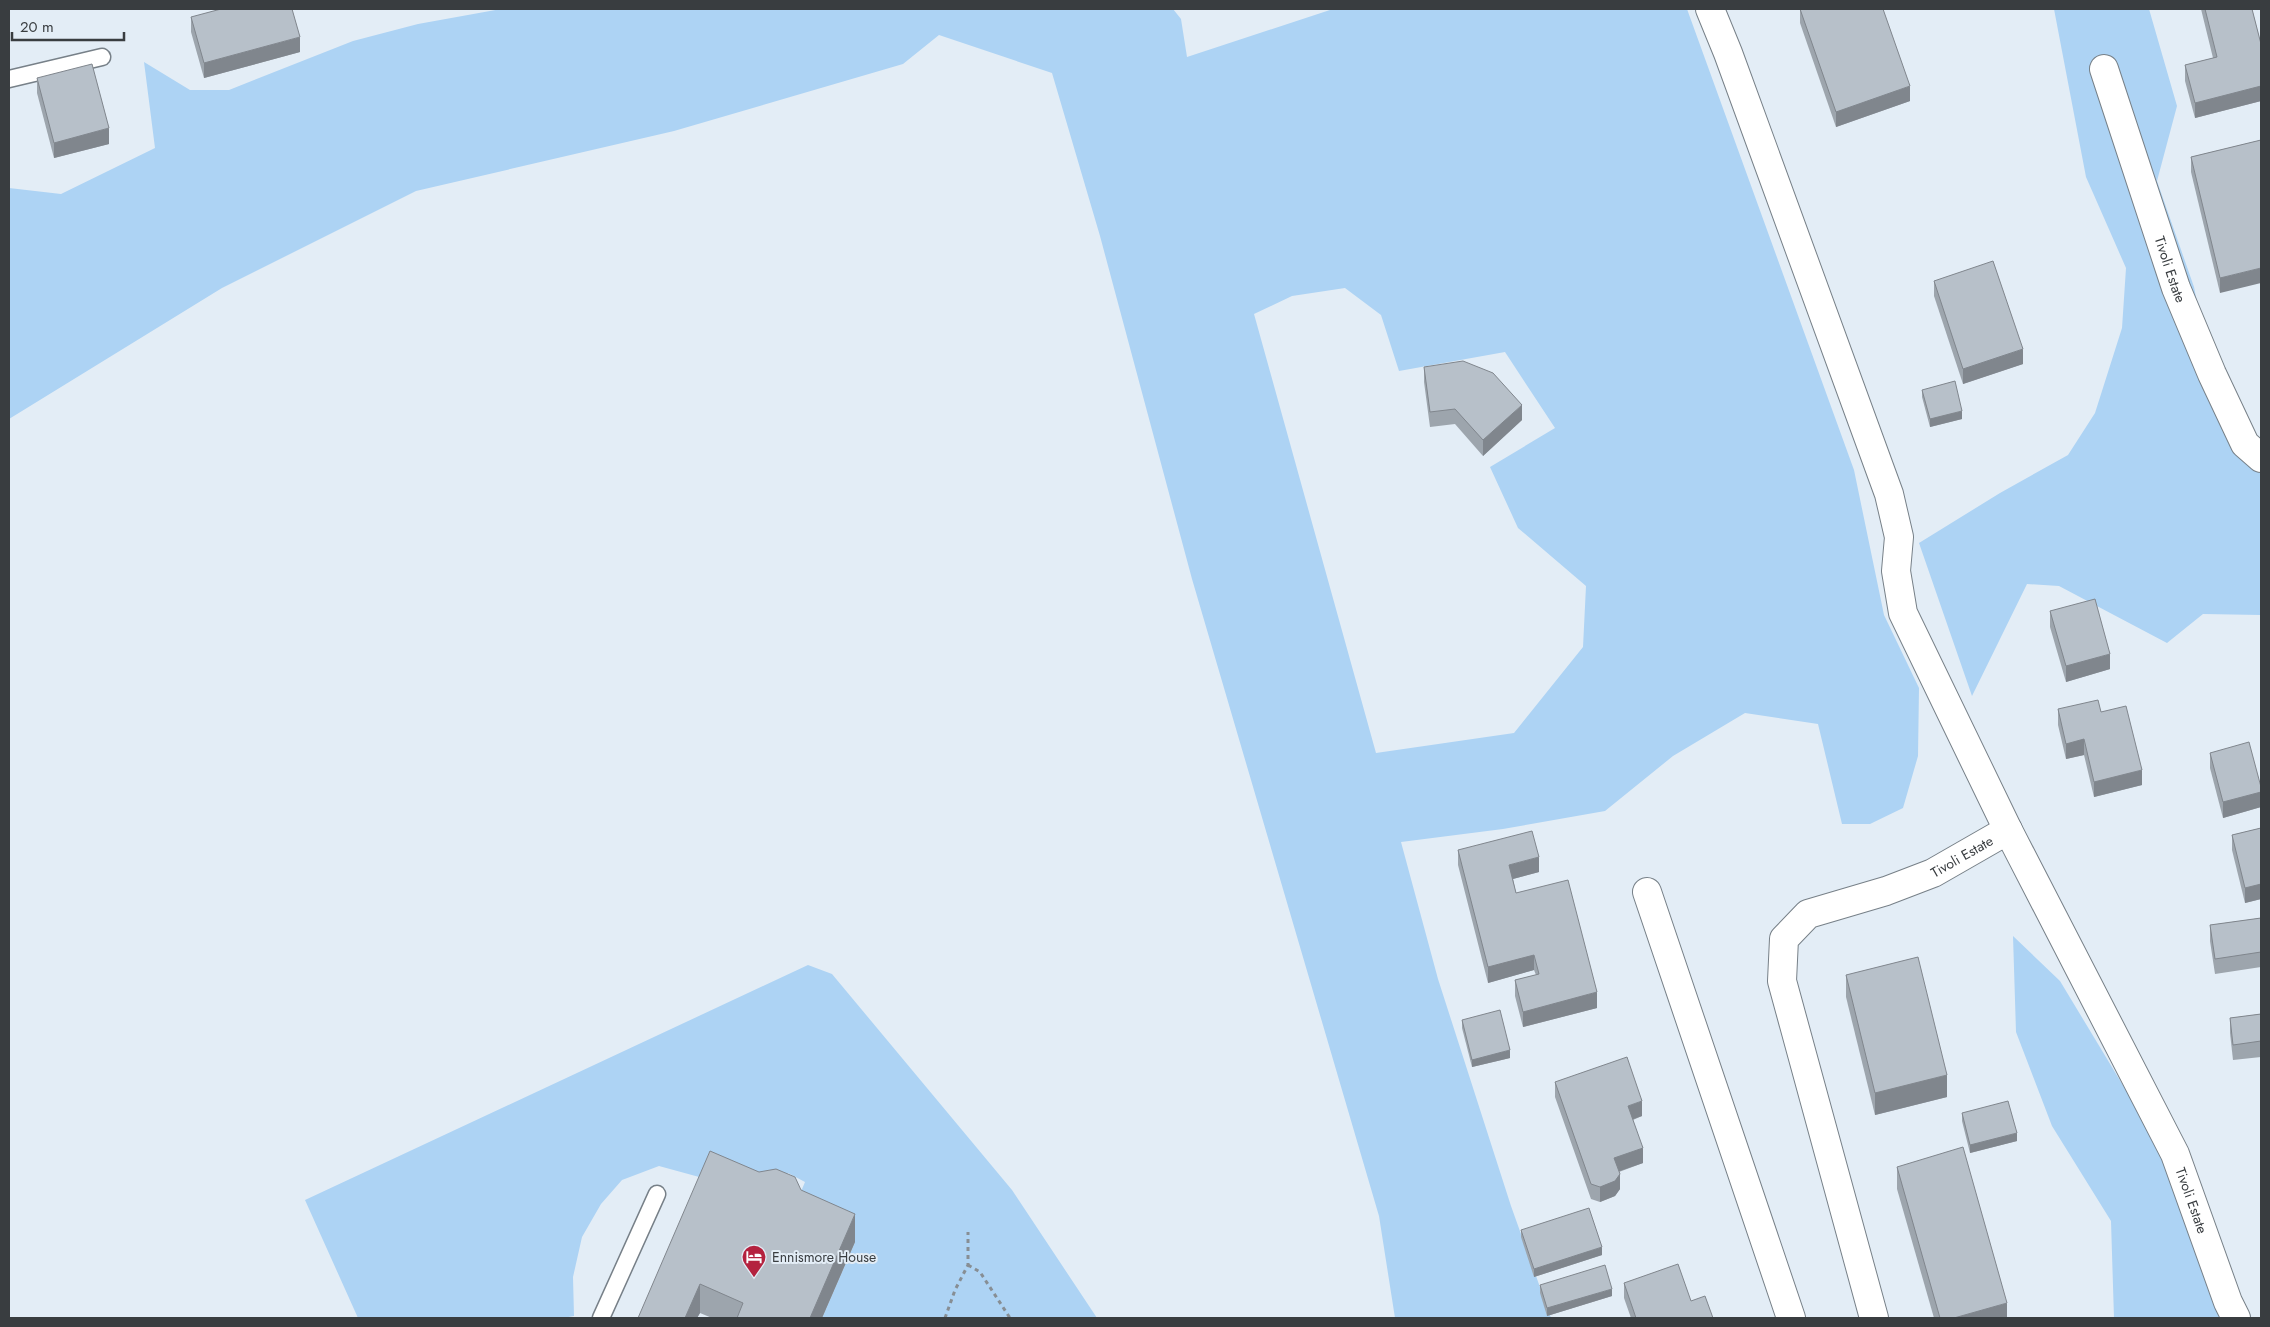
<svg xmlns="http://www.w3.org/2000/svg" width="2270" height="1327" font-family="Jost,sans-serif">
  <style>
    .green { fill: #add3f4; fill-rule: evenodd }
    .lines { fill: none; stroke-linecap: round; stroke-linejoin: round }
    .service-casing { stroke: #778088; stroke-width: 19 }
    .minor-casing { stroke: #778088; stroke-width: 30 }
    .path { stroke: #878e94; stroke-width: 3; stroke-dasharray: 4 4; stroke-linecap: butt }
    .service { stroke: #fff; stroke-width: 16 }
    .minor { stroke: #fff; stroke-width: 28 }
    .wall { fill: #9da5ad }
    .shaded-wall { fill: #80868d }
    .building { fill: #b7c0c9; stroke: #80868d }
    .labels { text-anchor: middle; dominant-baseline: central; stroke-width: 4; stroke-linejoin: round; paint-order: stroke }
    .street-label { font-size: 14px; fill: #393d40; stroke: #e3edf6 }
    .poi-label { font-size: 14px; fill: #393d40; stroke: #e3edf6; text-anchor: start }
  </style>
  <rect width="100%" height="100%" fill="#e3edf6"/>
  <g class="green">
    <path d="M501 9H1173L1181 19 1187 57 1333 9H1687L1854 470 1884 615 1919 688 1918 756 1903 808 1870 824H1842L1818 724 1745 713 1673 756 1605 811 1503 829 1401 842 1438 979 1511 1206 1551 1318H1395L1379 1216 1192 579 1100 236 1052 73 939 35 903 64 674 131 416 191 222 288 9 419V188L61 194 155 148 144 62 190 90H229L353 41 418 24ZM1345 288 1381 315 1399 371 1505 352 1555 428 1490 467 1518 528 1586 586 1583 647 1514 733 1376 753 1254 314 1292 296Z"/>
    <polygon points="2054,9 2149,9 2177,106 2157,181 2194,287 2223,430 2261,468 2261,615 2203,614 2167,643 2059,586 2027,584 1972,696 1919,543 2000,493 2068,455 2095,413 2122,328 2126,268 2086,177"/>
    <polygon points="2013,936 2060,981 2168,1160 2224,1318 2114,1318 2111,1221 2052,1126 2016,1032"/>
    <polygon points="808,965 832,974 1012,1190 1097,1318 822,1318 855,1242 795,1206 805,1182 788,1173 776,1198 659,1166 622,1180 601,1204 582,1237 573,1277 574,1316 563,1318 358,1318 305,1200"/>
  </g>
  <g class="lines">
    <defs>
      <g id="service">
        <polyline points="9,79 102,57"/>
        <polyline points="601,1318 657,1194"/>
      </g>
      <g id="minor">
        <polyline points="1710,9 1728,53 1889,494 1899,537 1896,571 1903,613 2008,830"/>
        <path id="s1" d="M2104 69 2176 288 2212 374 2245 444 2261 458"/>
        <polyline points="1647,892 1791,1318"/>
        <path id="s2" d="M1874 1318 1782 981 1784 939 1808 914 1886 891 1933 873 2008 830 2175 1154 2228 1302 2236 1318"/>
      </g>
    </defs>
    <use href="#service" class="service-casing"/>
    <use href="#minor" class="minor-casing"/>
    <g class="path">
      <polyline points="968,1265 980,1272 1010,1318"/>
      <polyline points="945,1318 955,1290 968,1265 968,1232"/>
    </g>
    <use href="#service" class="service"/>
    <use href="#minor" class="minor"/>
  </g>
  <g class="wall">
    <polygon points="1800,9 1910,101 1836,127 1800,23"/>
    <polygon points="2201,9 2252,9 2261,44 2261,101 2195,118 2185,81 2185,65 2213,58"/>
    <polygon points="191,17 300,52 204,78 191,32"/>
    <polygon points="37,78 109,144 54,158 37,93"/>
    <polygon points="2261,140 2220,293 2191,172 2191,157"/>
    <polygon points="1934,281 2023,364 1963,384 1934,296"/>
    <polygon points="1424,367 1522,420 1483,456 1455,424 1430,427 1424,382"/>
    <polygon points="1922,390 1962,419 1930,427 1922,397"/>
    <polygon points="2050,611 2110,669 2066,682 2050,627"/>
    <polygon points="2058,709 2101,712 2142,785 2094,797 2084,755 2066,759 2058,725"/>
    <polygon points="2210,753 2261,787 2261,807 2223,818 2210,768"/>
    <polygon points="2261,828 2261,899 2245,903 2232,850 2232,835"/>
    <polygon points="1458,850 1539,872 1513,879 1516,893 1597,1008 1523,1027 1515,996 1515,980 1536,975 1534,970 1488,983 1458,865"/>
    <polygon points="2261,918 2261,967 2215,974 2210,941 2210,925"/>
    <polygon points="1846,975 1947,1097 1875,1115 1846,997"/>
    <polygon points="2261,1014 2261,1057 2233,1060 2230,1033 2230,1018"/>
    <polygon points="1462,1020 1510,1058 1472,1067 1462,1028"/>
    <polygon points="1555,1082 1642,1116 1633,1120 1643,1163 1619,1172 1620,1189 1615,1196 1600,1202 1591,1199 1555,1097"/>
    <polygon points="1962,1113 2017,1141 1970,1153 1962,1121"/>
    <polygon points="1897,1167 2007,1318 1934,1318 1897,1189"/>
    <polygon points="801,1190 855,1242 822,1318 712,1318 700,1313 697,1318 638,1318"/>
    <polygon points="1521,1230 1602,1255 1534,1277 1521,1237"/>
    <polygon points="1624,1283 1691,1301 1713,1318 1631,1318 1624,1298"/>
    <polygon points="1540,1285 1612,1296 1547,1316 1540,1293"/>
  </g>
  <g class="shaded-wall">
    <polygon points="300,37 300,52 204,78 204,63"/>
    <polygon points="1910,86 1910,101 1836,127 1836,112"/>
    <polygon points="2261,86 2261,101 2195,118 2195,103"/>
    <polygon points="109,128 109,144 54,158 54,143"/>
    <polygon points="2261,268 2261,283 2220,293 2220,278"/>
    <polygon points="2023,349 2023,364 1963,384 1963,369"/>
    <polygon points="1522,405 1522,420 1483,456 1483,440"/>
    <polygon points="1962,411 1962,419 1930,427 1930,419"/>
    <polygon points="2110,654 2110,669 2066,682 2066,666"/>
    <polygon points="2084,739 2084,755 2066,759 2066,744"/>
    <polygon points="2142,770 2142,785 2094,797 2094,782"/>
    <polygon points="2261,792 2261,807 2223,818 2223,802"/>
    <polygon points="1539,857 1539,872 1509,880 1509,865"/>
    <polygon points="2261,884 2261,899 2245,903 2245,888"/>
    <polygon points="1534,955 1534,970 1488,983 1488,967"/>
    <polygon points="1597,992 1597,1008 1523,1027 1523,1012"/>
    <polygon points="1510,1050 1510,1058 1472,1067 1472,1060"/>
    <polygon points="1947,1075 1947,1097 1875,1115 1875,1093"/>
    <polygon points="1642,1101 1642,1116 1628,1121 1628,1106"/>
    <polygon points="2017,1133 2017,1141 1970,1153 1970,1145"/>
    <polygon points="1643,1148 1643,1163 1614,1173 1614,1158"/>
    <polygon points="1620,1174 1620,1189 1615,1196 1600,1202 1600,1187"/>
    <polygon points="855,1214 855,1242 822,1318 810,1318"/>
    <polygon points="1602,1247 1602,1255 1534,1277 1534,1269"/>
    <polygon points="700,1284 700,1313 697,1318 685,1318"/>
    <polygon points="1612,1289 1612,1296 1547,1316 1547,1308"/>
    <polygon points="2007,1303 2007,1318 1954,1318"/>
  </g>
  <g class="building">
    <polygon points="221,9 292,9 300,37 204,63 191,17"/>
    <polygon points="1800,9 1883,9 1910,86 1836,112"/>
    <polygon points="2205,9 2252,9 2261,44 2261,86 2195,103 2185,65 2217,57"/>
    <polygon points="92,64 109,128 54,143 37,78"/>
    <polygon points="2261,140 2261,268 2220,278 2191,157"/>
    <polygon points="1993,261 2023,349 1963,369 1934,281"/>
    <polygon points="1463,361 1493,373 1522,405 1483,440 1455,409 1430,412 1424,367"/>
    <polygon points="1955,381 1962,411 1930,419 1922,390"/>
    <polygon points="2095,599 2110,654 2066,666 2050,611"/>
    <polygon points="2098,700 2101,712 2126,706 2142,770 2094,782 2084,739 2066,744 2058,709"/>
    <polygon points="2249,742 2261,787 2261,792 2223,802 2210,753"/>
    <polygon points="2261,828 2261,884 2245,888 2232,835"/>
    <polygon points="1532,831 1539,857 1509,865 1516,893 1568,880 1597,992 1523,1012 1515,980 1539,974 1534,955 1488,967 1458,850"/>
    <polygon points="2261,918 2261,952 2215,959 2210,925"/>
    <polygon points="1918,957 1947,1075 1875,1093 1846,975"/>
    <polygon points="1500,1010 1510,1050 1472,1060 1462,1020"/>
    <polygon points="2261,1014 2261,1041 2233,1045 2230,1018"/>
    <polygon points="1627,1057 1642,1101 1628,1106 1643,1148 1614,1158 1620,1174 1615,1181 1600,1187 1591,1184 1555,1082"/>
    <polygon points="2008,1101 2017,1133 1970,1145 1962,1113"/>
    <polygon points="1963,1147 2007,1303 1954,1318 1940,1318 1897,1167"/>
    <polygon points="710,1151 759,1172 776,1169 795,1177 801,1190 855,1214 810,1318 737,1318 743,1303 700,1284 685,1318 638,1318"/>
    <polygon points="1589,1208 1602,1247 1534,1269 1521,1230"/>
    <polygon points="1678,1264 1691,1301 1705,1296 1713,1318 1636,1318 1624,1283"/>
    <polygon points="1605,1265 1612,1289 1547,1308 1540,1285"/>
  </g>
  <defs>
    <symbol id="hotel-pin" viewBox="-11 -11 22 30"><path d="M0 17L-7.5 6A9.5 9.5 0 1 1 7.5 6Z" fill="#b4223f" stroke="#e3edf6"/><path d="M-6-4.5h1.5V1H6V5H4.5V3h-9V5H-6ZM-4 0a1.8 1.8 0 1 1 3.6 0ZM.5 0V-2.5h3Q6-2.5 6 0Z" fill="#fff"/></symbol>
  </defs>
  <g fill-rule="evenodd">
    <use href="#hotel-pin" x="740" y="1243" width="28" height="38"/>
  </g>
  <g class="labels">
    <g class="street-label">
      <text stroke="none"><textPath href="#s1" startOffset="211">Tivoli Estate</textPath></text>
      <text stroke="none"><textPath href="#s2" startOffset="591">Tivoli Estate</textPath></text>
      <text stroke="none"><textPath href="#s2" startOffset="1058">Tivoli Estate</textPath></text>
    </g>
    <g class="poi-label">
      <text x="772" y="1257">Ennismore House</text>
    </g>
  </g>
  <rect width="2270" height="1327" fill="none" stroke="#393d40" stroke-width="20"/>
  <path d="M12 32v8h112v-8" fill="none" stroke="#393d40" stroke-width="2.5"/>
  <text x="20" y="32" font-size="15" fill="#393d40" stroke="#e3edf6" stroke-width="4" paint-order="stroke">20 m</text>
</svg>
